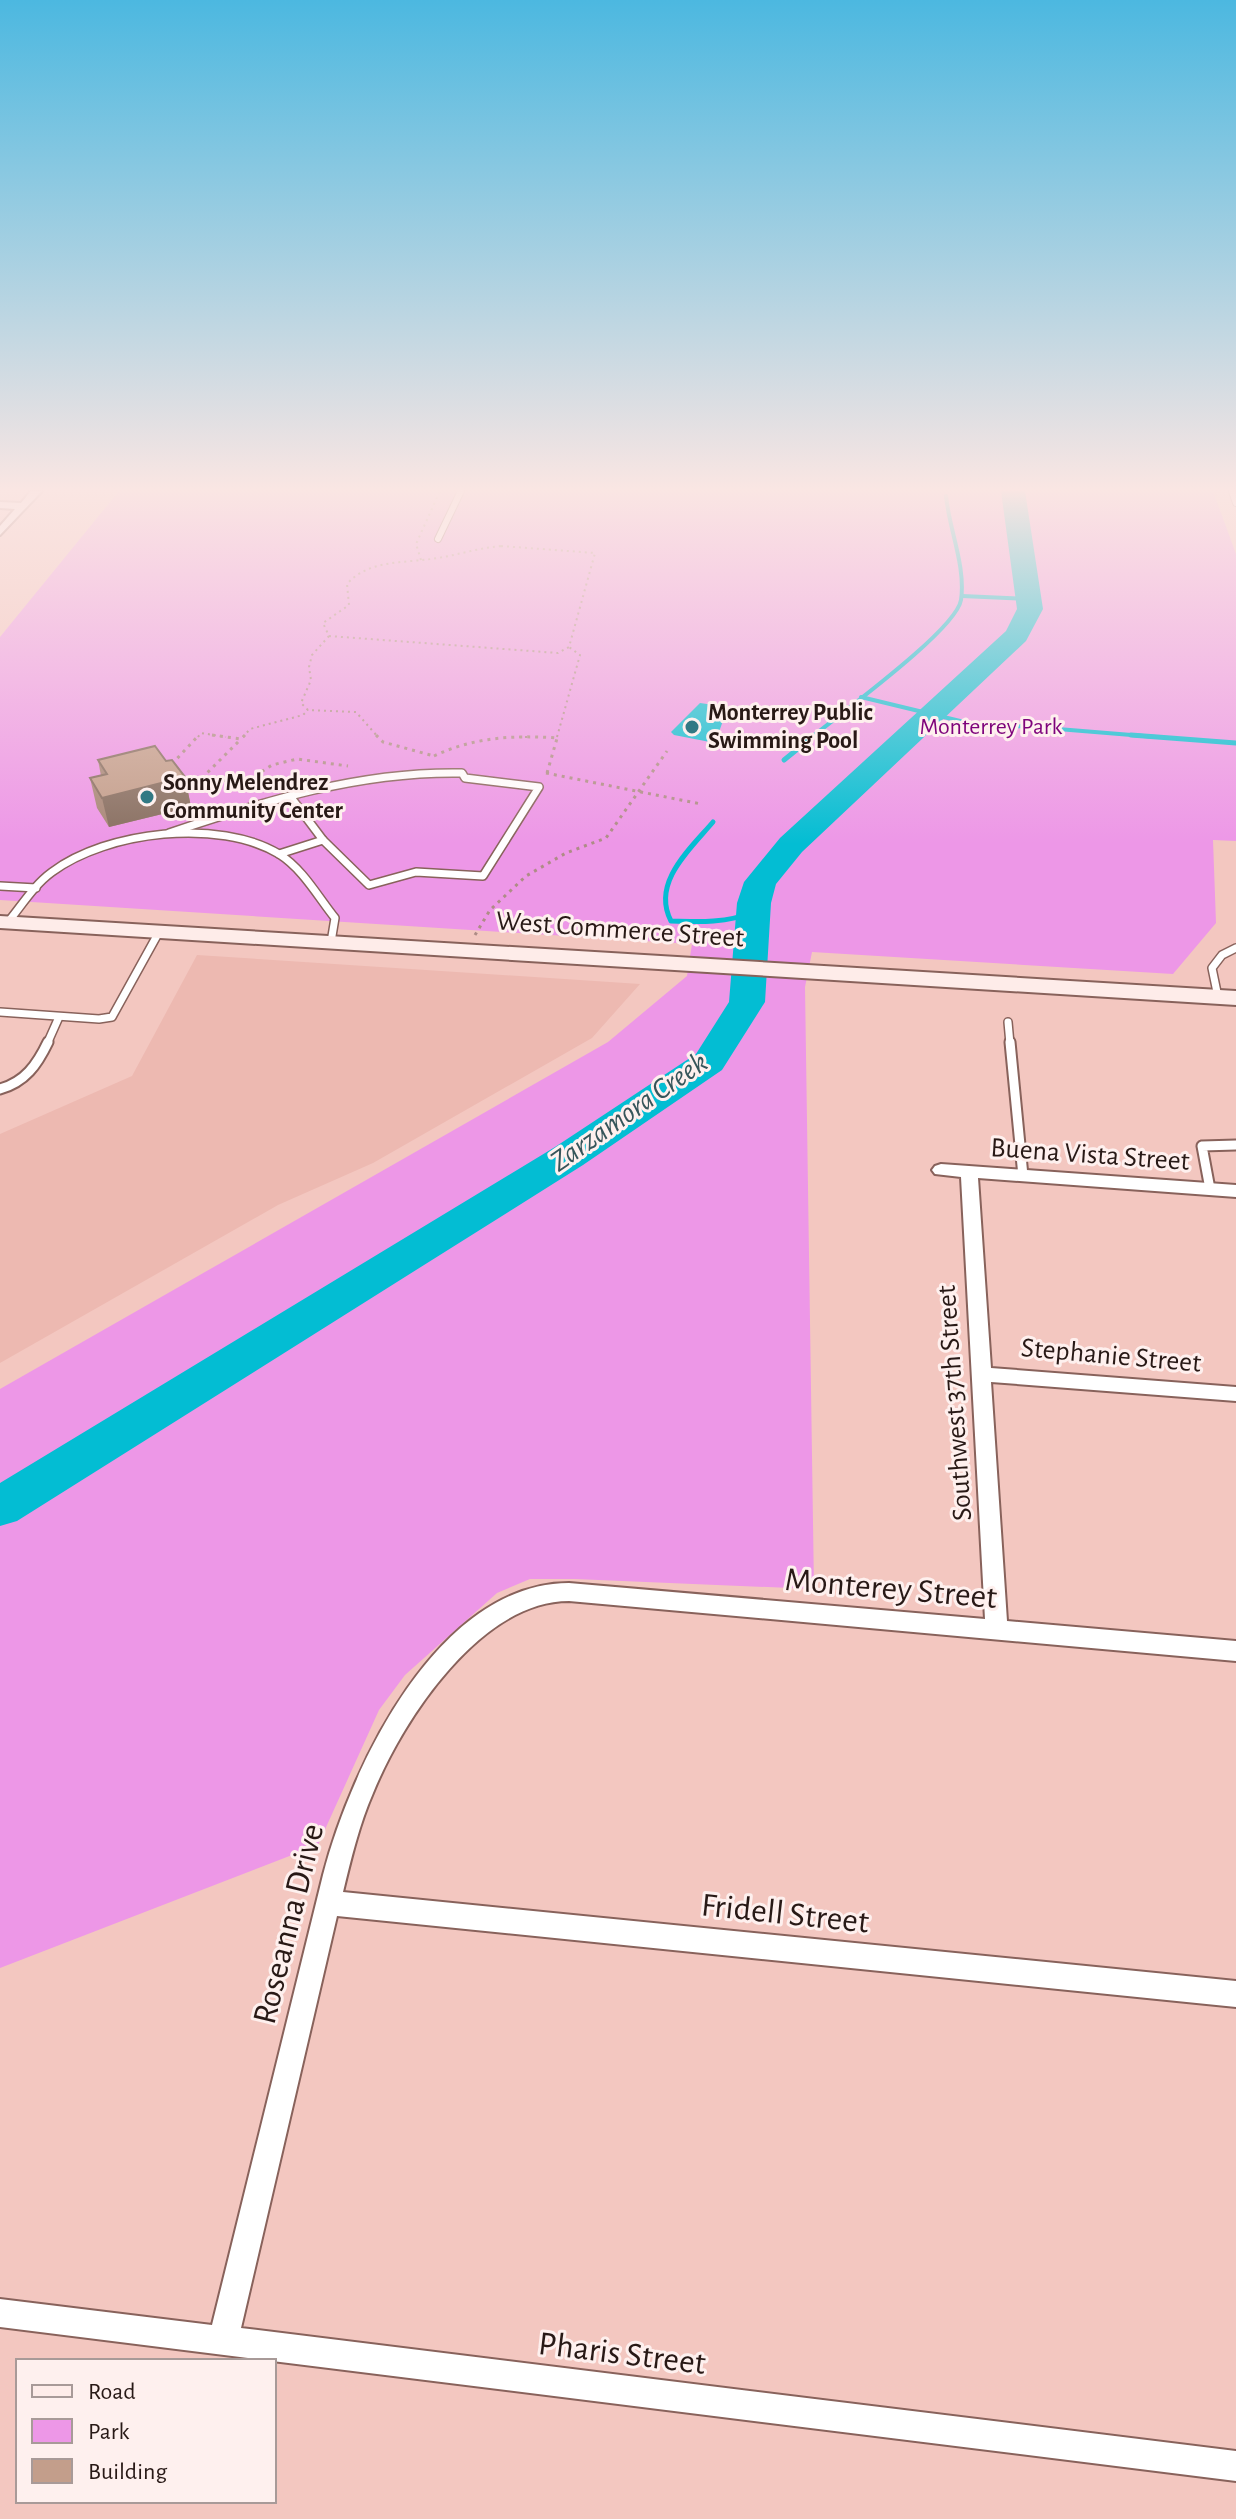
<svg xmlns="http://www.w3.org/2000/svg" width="1236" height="2519" font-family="'Alegreya Sans',sans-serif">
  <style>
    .built { fill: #edb9b1 }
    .green { fill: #ed97e7 }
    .water { fill: #03bdd3 }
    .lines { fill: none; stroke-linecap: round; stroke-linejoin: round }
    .stream-far1 { stroke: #03bdd3; stroke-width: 4 }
    .stream { stroke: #03bdd3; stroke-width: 5 }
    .river { fill: #03bdd3; fill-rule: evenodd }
    .lane-far2-casing { stroke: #88625b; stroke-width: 8 }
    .lane-far1-casing { stroke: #88625b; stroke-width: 10 }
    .lane-casing { stroke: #88625b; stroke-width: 13 }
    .street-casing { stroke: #88625b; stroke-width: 4 }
    .secondary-casing { stroke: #88625b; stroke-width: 4 }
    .path-far1 { stroke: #ae8c86; stroke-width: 2; stroke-dasharray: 2 4; stroke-linecap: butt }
    .path { stroke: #ae8c86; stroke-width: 3; stroke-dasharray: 3 5; stroke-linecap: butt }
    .lane-far2 { stroke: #fff; stroke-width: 6 }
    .lane-far1 { stroke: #fff; stroke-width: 7 }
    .lane { stroke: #fff; stroke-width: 9 }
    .street { fill: #fff; fill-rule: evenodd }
    .secondary { fill: #feece9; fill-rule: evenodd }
    .wall { fill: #a88878 }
    .shaded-wall { fill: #886f61 }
    .building { fill: #c39e8b; stroke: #886f61; stroke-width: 2 }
    .poi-dot { fill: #327984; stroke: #fef0ee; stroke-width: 3 }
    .labels { text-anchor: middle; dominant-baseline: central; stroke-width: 6; stroke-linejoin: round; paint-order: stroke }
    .far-poi-label { font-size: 24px; font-weight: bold; fill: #281916; stroke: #fef0ee; text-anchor: start }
    .far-park-label { font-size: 24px; fill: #7e037b; stroke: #fef0ee }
    .street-label { font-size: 28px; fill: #281916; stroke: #fef0ee }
    .water-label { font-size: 30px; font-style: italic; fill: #36555a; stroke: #fef0ee }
    .near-street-label { font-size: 34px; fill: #281916; stroke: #fef0ee }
  </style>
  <rect width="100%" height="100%" fill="#f3c7c0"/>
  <polygon class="built" points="197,955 640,984 592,1038 373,1163 278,1205 0,1363 0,1134 132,1076"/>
  <polygon class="green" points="119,491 1213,491 1236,554 1236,841 1213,840 1216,923 1173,974 812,952 805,987 814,1589 575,1579 530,1579 497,1593 405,1675 379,1710 318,1845 0,1968 0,1389 608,1042 687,976 692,944 0,900 0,637"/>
  <polygon class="water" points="700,703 728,707 716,740 710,742 674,735 671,732"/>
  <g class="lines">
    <g class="stream-far1">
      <polyline points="962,596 1029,599"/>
      <polyline points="861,697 989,728 1021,726 1156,737"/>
      <path d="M812 737C841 713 956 630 961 600 966 566 949 529 946 496"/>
    </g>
    <g class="stream">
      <polyline points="1131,735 1236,743"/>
      <polyline points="784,760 815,735"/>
      <path d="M713 822C690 849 651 883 671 921 700 922 727 923 754 912"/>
    </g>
    <polygon class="river" points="1001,491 1025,491 1043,609 1026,641 802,852 776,884 771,903 765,1002 722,1070 583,1165 17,1521 0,1526 0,1483 555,1147 696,1054 729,1002 737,903 744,882 780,838 1006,631 1017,609"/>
    <defs>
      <g id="lane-far2">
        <polyline points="1232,491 1236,503"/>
        <polyline points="438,539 461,491"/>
      </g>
      <g id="lane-far1">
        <path d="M169 833C265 801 359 771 462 773L465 778 539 787 483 876 416 872 369 885 323 840 290 796"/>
        <polyline points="279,854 323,840"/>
        <polyline points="0,886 36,888"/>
        <path d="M8 922C22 905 34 885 52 872 107 831 219 818 279 854 303 869 318 897 335 918L331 942"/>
        <polyline points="1218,997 1212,968 1222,955 1236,948"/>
        <polyline points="0,1012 99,1019 112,1017 159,932"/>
        <polyline points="1008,1022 1010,1044"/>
        <polyline points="47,1044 59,1017"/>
      </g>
      <g id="lane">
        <polyline points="1010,1042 1023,1176"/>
        <path d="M0 1089C25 1082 37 1065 48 1042"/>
        <polyline points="1210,1189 1202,1146 1236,1145"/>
      </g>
      <g id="street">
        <polygon points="31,491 42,491 0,535 0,526 15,509 0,508 0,502 21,503"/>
        <path d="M941 1164 1236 1185V1197L978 1178 991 1368 1236 1387V1401L991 1382 1007 1621 1236 1641V1661L569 1601C481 1601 403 1719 373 1793 359 1825 351 1859 343 1892L1236 1981V2007L337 1916 241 2328 1236 2451V2481L0 2327V2299L212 2325 323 1875C351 1767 438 1583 569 1583L985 1619 961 1177 935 1174 932 1170 935 1166Z"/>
      </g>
      <polygon id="secondary" points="0,916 1236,991 1236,1005 0,928"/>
    </defs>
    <use href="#lane-far2" class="lane-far2-casing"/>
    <use href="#lane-far1" class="lane-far1-casing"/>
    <use href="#lane" class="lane-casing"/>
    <use href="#street" class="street-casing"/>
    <use href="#secondary" class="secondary-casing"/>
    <g class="path-far1">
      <path d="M501 546 595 553 569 647 558 653 329 636 323 623 349 605 347 584C368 560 403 563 431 559 455 556 477 548 501 546Z"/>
      <polyline points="421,560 416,544 440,491"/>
      <polyline points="329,636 312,655 309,667 311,680 301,703 308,710 356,712 378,737"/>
      <polyline points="198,737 201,733 226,737"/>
      <polyline points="243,737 250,729 303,715 308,710"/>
      <polyline points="519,737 529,737"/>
      <polyline points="557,737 580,655 569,647"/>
    </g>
    <g class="path">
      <polyline points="212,735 241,739 245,735"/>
      <polyline points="376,735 383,742 434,756"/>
      <path d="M434 756C474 737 514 735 558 738"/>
      <polyline points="172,764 199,735"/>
      <polyline points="546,773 701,804"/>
      <polyline points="547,773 558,735"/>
      <polyline points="200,782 250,779 272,765 297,759 348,766"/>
      <polyline points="185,795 241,739"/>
      <polyline points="475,935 490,910 526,876 566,853 606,838 667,751"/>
    </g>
    <use href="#lane-far2" class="lane-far2"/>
    <use href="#lane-far1" class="lane-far1"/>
    <use href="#lane" class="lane"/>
    <use href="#street" class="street"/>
    <use href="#secondary" class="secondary"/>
  </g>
  <polygon class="wall" points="98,760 166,761 185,777 191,807 109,827 97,808 90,778 101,776"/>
  <polygon class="shaded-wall" points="185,777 191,807 109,827 102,798"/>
  <polygon class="building" points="155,746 166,761 172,760 185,777 102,798 90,778 107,774 98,760"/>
  <linearGradient id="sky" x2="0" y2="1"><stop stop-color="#4cb8e0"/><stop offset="0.58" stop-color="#fae6e3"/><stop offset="1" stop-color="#fae6e3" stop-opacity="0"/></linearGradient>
  <rect width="1236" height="844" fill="url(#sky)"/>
  <g class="poi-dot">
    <circle cx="692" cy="727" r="8"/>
    <circle cx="147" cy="797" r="8"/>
  </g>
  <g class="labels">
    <g class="far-poi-label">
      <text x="708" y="713">Monterrey Public<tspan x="708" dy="28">Swimming Pool</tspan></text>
      <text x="163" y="783">Sonny Melendrez<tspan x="163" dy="28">Community Center</tspan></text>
    </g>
    <g class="far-park-label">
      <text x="991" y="727">Monterrey Park</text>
    </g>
    <g class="street-label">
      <text transform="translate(620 930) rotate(4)">West Commerce Street</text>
      <text transform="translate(1090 1155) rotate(4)">Buena Vista Street</text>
      <text transform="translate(1111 1356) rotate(5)">Stephanie Street</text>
      <text transform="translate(955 1403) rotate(-94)">Southwest 37th Street</text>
    </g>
    <g class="water-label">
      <text transform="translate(629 1112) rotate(-35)">Zarzamora Creek</text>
    </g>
    <g class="near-street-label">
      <text transform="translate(891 1589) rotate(5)">Monterey Street</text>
      <text transform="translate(785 1914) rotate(6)">Fridell Street</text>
      <text transform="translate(289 1924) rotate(-76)">Roseanna Drive</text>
      <text transform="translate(622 2354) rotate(7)">Pharis Street</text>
    </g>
  </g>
  <rect x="16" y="2359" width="260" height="144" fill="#fef0ee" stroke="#a89a98" stroke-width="2"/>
  <rect x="32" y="2385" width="40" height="12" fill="#feece9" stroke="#a89a98" stroke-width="2"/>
  <text x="88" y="2399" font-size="24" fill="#281916">Road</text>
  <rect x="32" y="2419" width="40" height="24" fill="#ed97e7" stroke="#a89a98" stroke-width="2"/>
  <text x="88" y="2439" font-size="24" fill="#281916">Park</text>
  <rect x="32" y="2459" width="40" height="24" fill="#c39e8b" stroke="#a89a98" stroke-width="2"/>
  <text x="88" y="2479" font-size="24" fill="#281916">Building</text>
</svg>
